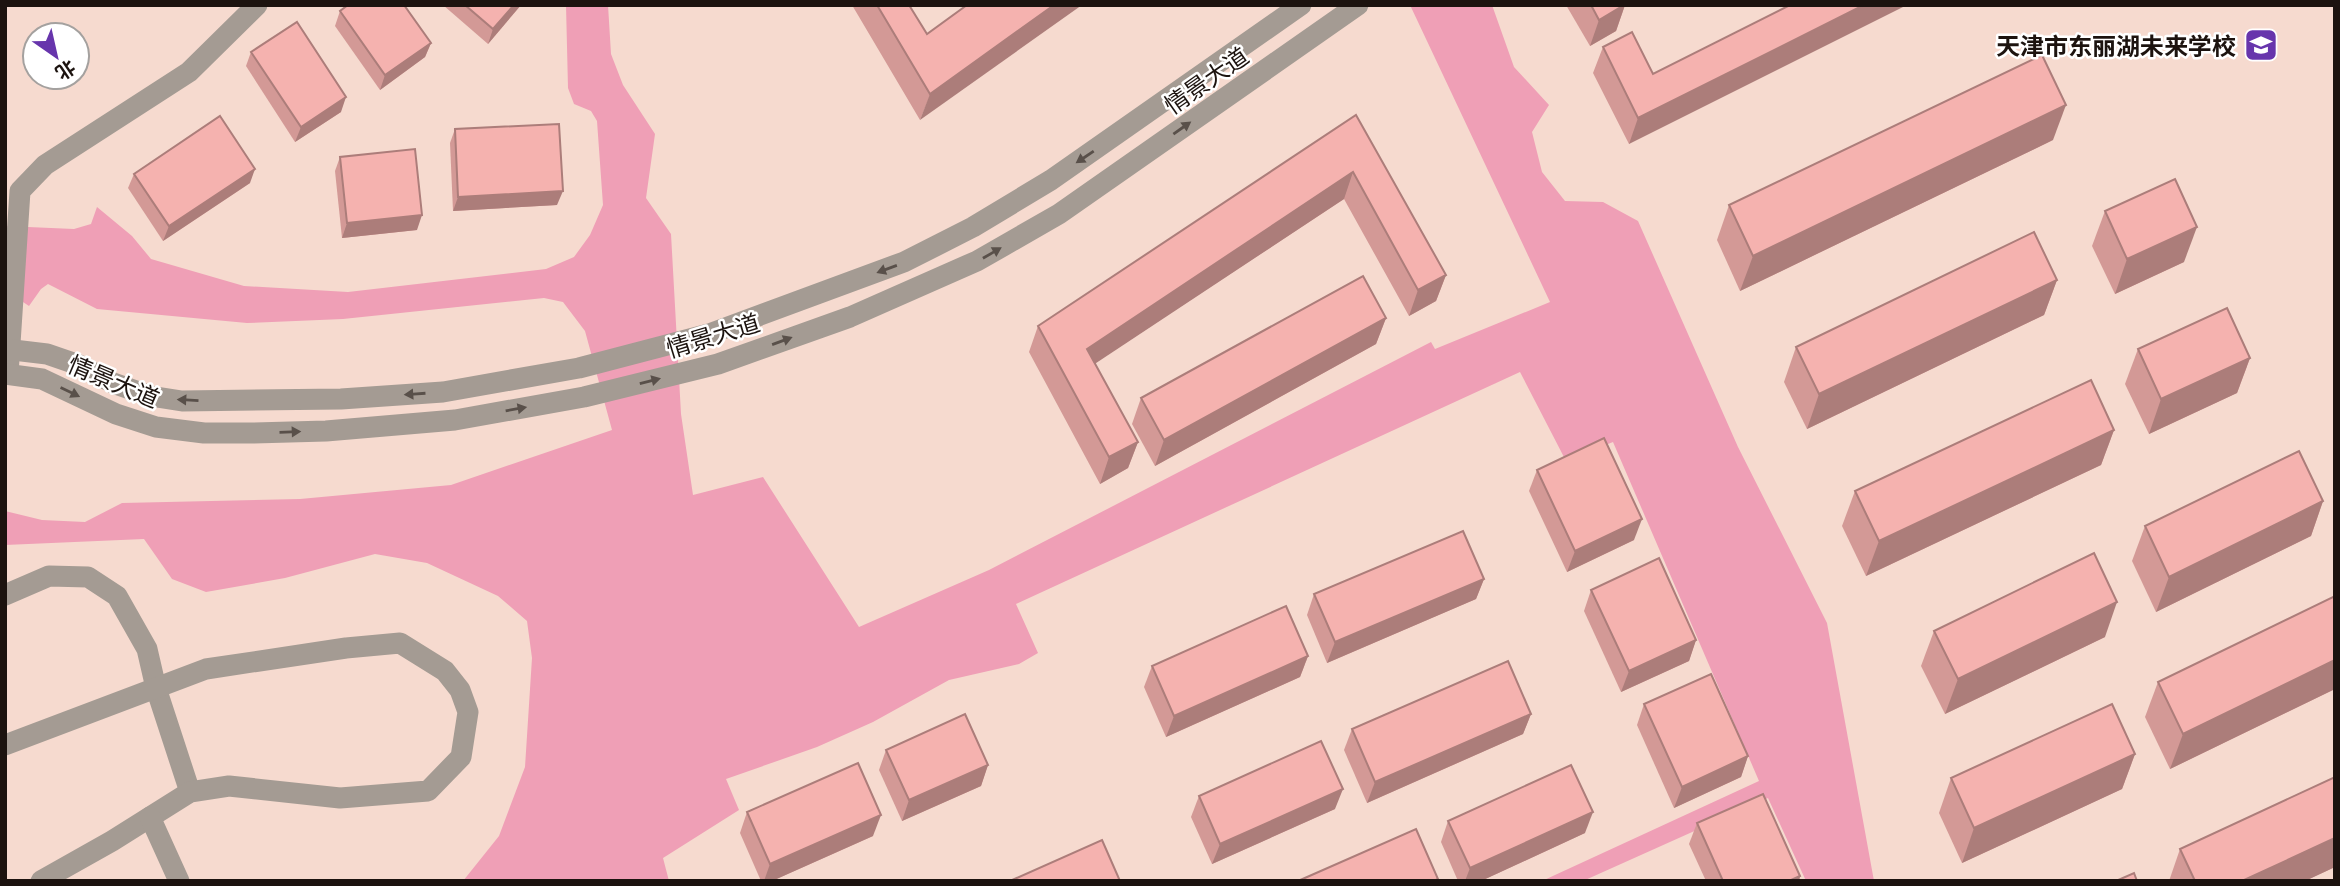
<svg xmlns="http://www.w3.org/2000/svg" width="2340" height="886" font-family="Manrope,'Noto Sans SC',sans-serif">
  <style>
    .water { fill: #ef9fb6 }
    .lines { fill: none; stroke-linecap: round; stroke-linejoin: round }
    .minor { stroke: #a49b93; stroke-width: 21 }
    .tertiary { stroke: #a49b93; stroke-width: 21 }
    .wall { fill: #d39996 }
    .shaded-wall { fill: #ac7d7a }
    .building { fill: #f5b2af; stroke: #ac7d7a; stroke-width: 2 }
    .oneway { fill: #59504a }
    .labels { text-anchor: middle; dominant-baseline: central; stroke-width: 5; stroke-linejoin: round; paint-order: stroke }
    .poi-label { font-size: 24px; font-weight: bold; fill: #1c130f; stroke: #fff; text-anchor: end }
    .street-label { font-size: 24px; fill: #1c130f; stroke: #fff }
  </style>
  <rect width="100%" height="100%" fill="#f6dacf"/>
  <polygon class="water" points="566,5 608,5 611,54 623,85 655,134 646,198 671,234 681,414 693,495 763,477 859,627 989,570 1431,342 1435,349 1550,302 1410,5 1492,5 1514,67 1549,105 1532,132 1542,172 1565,201 1603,202 1638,221 1738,447 1827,623 1874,881 1806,881 1768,798 1583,881 1542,881 1759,781 1613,442 1566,461 1520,372 1016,604 1038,653 1019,664 949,680 873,722 817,747 726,779 739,810 663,858 669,881 463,881 499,836 525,767 532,658 527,621 498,596 427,563 375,554 285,578 206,592 172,579 144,539 5,545 5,511 42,520 85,522 122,503 300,499 451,485 612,430 585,331 563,302 544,298 343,319 247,323 97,309 48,284 41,289 29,306 5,290 5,226 74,229 91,224 97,207 132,236 151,259 244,286 348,292 546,269 574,257 590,235 603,205 597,121 591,111 574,104 568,88"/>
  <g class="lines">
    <g class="minor">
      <polyline points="8,374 20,191 45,165 189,72 257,5"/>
      <polyline points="5,595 49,576 88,577 117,596 147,649 156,688 190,792"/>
      <polyline points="5,745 206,669 346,648 400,643 445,671 460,690 468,712 461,757 428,791 340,798 229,786 190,792 112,841 41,881"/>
      <polyline points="150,817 179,881"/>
    </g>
    <g class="tertiary">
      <polyline points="5,349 47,354 79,365 113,383 150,396 182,401 341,399 443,392 579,368 709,334 904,262 973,227 1051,180 1301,5"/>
      <polyline points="5,374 42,379 116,414 156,427 204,433 253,433 326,431 455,420 584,397 718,364 850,317 977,261 1059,214 1358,5"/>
    </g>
  </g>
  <g class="wall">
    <polygon points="443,5 521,5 488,44"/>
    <polygon points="852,5 909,5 927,34 967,5 920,120"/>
    <polygon points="1566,5 1625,5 1616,31 1590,46"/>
    <polygon points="1790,5 1629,144 1593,73 1603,47 1653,74"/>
    <polygon points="340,11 431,43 425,57 380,90 335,26"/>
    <polygon points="251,52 341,112 295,142 246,66"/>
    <polygon points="1356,115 1446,275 1436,301 1409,316 1344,199 1095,363 1138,442 1128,468 1100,484 1029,352 1038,326"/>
    <polygon points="455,129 557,205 453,211 450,143"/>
    <polygon points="2053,140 1740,291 1717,240 1729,205"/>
    <polygon points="340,157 417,230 342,238 335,171"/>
    <polygon points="134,174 250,183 163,241 128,188"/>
    <polygon points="2105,211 2184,262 2115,294 2092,246"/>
    <polygon points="2057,280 2044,315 1807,429 1784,382 1796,347"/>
    <polygon points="1386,318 1376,344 1155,466 1132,424 1141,398"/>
    <polygon points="2138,349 2250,358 2237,393 2149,434 2125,384"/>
    <polygon points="2114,430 2101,465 1866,576 1842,526 1855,491"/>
    <polygon points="1537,470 1634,540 1567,572 1529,491"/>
    <polygon points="2323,501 2311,536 2156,612 2132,561 2145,526"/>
    <polygon points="1484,579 1476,599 1327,663 1307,615 1314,594"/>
    <polygon points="1591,590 1696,640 1689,661 1621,692 1584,611"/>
    <polygon points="2335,596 2335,689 2170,769 2145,717 2158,682"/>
    <polygon points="1934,631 2105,637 1945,714 1921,666"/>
    <polygon points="1308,656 1300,677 1166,737 1144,687 1152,666"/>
    <polygon points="1644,704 1748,756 1741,777 1674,808 1637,725"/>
    <polygon points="1531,714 1523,734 1367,803 1344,750 1352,729"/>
    <polygon points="886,750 988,765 981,786 902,821 879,770"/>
    <polygon points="2135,754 2122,789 1962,863 1939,813 1951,778"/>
    <polygon points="1199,796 1335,809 1212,864 1191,817"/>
    <polygon points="747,812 873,836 772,881 761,881 740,833"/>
    <polygon points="1448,821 1585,833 1481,881 1458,881 1441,842"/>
    <polygon points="1697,823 1800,876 1799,881 1706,881 1689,844"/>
    <polygon points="2180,849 2335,867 2305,881 2169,881"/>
  </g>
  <g class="shaded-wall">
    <polygon points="514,5 521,5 488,44 493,29"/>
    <polygon points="1054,5 1082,5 920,120 930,94"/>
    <polygon points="1624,5 1625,5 1616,31 1590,46 1599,20"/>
    <polygon points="1864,5 1907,5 1629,144 1638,118"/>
    <polygon points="431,43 425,57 380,90 385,75"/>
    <polygon points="346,97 341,112 295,142 301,127"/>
    <polygon points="2066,105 2053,140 1740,291 1753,256"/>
    <polygon points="255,169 250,183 163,241 169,226"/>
    <polygon points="1353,172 1344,199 1078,375 1087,349"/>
    <polygon points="563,191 557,205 453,211 458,197"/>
    <polygon points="422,215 417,230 342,238 347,223"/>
    <polygon points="2197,227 2184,262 2115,294 2127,259"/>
    <polygon points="1446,275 1436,301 1409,316 1418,290"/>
    <polygon points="2057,280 2044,315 1807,429 1819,394"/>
    <polygon points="1386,318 1376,344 1155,466 1164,440"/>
    <polygon points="2250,358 2237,393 2149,434 2161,399"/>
    <polygon points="2114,430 2101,465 1866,576 1879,541"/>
    <polygon points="1138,442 1128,468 1100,484 1109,457"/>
    <polygon points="2323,501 2311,536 2156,612 2169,577"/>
    <polygon points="1642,519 1634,540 1567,572 1575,551"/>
    <polygon points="1484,579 1476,599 1327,663 1335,642"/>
    <polygon points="2117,602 2105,637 1945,714 1958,679"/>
    <polygon points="1696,640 1689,661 1621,692 1629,671"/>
    <polygon points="1308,656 1300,677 1166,737 1174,716"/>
    <polygon points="2335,660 2335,689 2170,769 2183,734"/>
    <polygon points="1531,714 1523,734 1367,803 1375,782"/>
    <polygon points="2135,754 2122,789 1962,863 1974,828"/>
    <polygon points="1748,756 1741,777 1674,808 1682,787"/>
    <polygon points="988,765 981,786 902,821 909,800"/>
    <polygon points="1343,789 1335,809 1212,864 1220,844"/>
    <polygon points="1593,812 1585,833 1481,881 1465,881 1470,868"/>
    <polygon points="881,815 873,836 772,881 764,881 770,864"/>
    <polygon points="2335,838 2335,867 2305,881 2242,881"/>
    <polygon points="1800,876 1799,881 1789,881"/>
  </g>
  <g class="building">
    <polygon points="348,5 404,5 431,43 385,75 340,11"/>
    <polygon points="465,5 514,5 493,29"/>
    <polygon points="877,5 909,5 927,34 967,5 1054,5 930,94"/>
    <polygon points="1591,5 1624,5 1599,20"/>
    <polygon points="1790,5 1864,5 1638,118 1603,47 1632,32 1653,74"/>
    <polygon points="297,22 346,97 301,127 251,52"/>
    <polygon points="2042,55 2066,105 1753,256 1729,205"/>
    <polygon points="1356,115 1446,275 1418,290 1353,172 1087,349 1138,442 1109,457 1038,326"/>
    <polygon points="220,116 255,169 169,226 134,174"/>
    <polygon points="559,124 563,191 458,197 455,129"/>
    <polygon points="415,149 422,215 347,223 340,157"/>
    <polygon points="2175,179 2197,227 2127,259 2105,211"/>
    <polygon points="2034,232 2057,280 1819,394 1796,347"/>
    <polygon points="1363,276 1386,318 1164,440 1141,398"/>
    <polygon points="2227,308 2250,358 2161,399 2138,349"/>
    <polygon points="2091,380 2114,430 1879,541 1855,491"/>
    <polygon points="1604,438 1642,519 1575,551 1537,470"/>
    <polygon points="2299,451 2323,501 2169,577 2145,526"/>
    <polygon points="1463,531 1484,579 1335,642 1314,594"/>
    <polygon points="2094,553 2117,602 1958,679 1934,631"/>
    <polygon points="1659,558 1696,640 1629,671 1591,590"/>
    <polygon points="2335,596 2335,660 2183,734 2158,682"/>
    <polygon points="1286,606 1308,656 1174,716 1152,666"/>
    <polygon points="1508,661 1531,714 1375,782 1352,729"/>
    <polygon points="1711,674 1748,756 1682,787 1644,704"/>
    <polygon points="2112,704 2135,754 1974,828 1951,778"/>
    <polygon points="965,714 988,765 909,800 886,750"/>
    <polygon points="1321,741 1343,789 1220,844 1199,796"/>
    <polygon points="858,763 881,815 770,864 747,812"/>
    <polygon points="1571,765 1593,812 1470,868 1448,821"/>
    <polygon points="2335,777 2335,838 2242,881 2195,881 2180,849"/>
    <polygon points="1763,794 1800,876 1789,881 1723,881 1697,823"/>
    <polygon points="1416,829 1438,879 1434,881 1298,881"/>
    <polygon points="1102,840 1120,881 1010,881"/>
    <polygon points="2134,873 2137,881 2116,881"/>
  </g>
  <defs><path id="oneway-solid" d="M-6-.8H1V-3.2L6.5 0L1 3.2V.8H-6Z" transform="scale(1.75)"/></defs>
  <g class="oneway">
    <use href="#oneway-solid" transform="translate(1182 128) rotate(-35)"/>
    <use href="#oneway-solid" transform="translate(1085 157) rotate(146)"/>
    <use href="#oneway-solid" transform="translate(992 253) rotate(-30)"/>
    <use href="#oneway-solid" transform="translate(887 269) rotate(160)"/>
    <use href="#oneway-solid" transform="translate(782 341) rotate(-20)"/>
    <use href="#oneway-solid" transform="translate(650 381) rotate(-14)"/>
    <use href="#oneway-solid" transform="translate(70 392) rotate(26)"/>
    <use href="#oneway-solid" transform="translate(415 394) rotate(176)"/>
    <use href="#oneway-solid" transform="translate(188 400) rotate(-177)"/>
    <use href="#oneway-solid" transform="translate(516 409) rotate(-10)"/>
    <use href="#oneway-solid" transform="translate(290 432) rotate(-2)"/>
  </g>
  <defs>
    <symbol id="school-square" viewBox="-11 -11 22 22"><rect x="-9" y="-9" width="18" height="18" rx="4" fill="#6735ac" stroke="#fff"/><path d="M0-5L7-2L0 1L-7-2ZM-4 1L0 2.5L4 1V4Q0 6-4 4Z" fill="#fff"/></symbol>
  </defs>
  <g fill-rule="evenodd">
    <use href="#school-square" x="2242" y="26" width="38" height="38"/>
  </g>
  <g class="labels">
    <g class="poi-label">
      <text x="2236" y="45">天津市东丽湖未来学校</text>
    </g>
    <g class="street-label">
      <text transform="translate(1206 80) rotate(-35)">情景大道</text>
      <text transform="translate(713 335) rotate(-17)">情景大道</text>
      <text transform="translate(114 381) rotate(23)">情景大道</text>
    </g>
  </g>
  <rect width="2340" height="886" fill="none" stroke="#1c130f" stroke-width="14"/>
  <g transform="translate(56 56) rotate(146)"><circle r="33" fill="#ffffff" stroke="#a4a19f" stroke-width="2"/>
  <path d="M0-5L12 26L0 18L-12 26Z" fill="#6735ac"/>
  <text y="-10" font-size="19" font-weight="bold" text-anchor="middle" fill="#1c130f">北</text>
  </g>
</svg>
